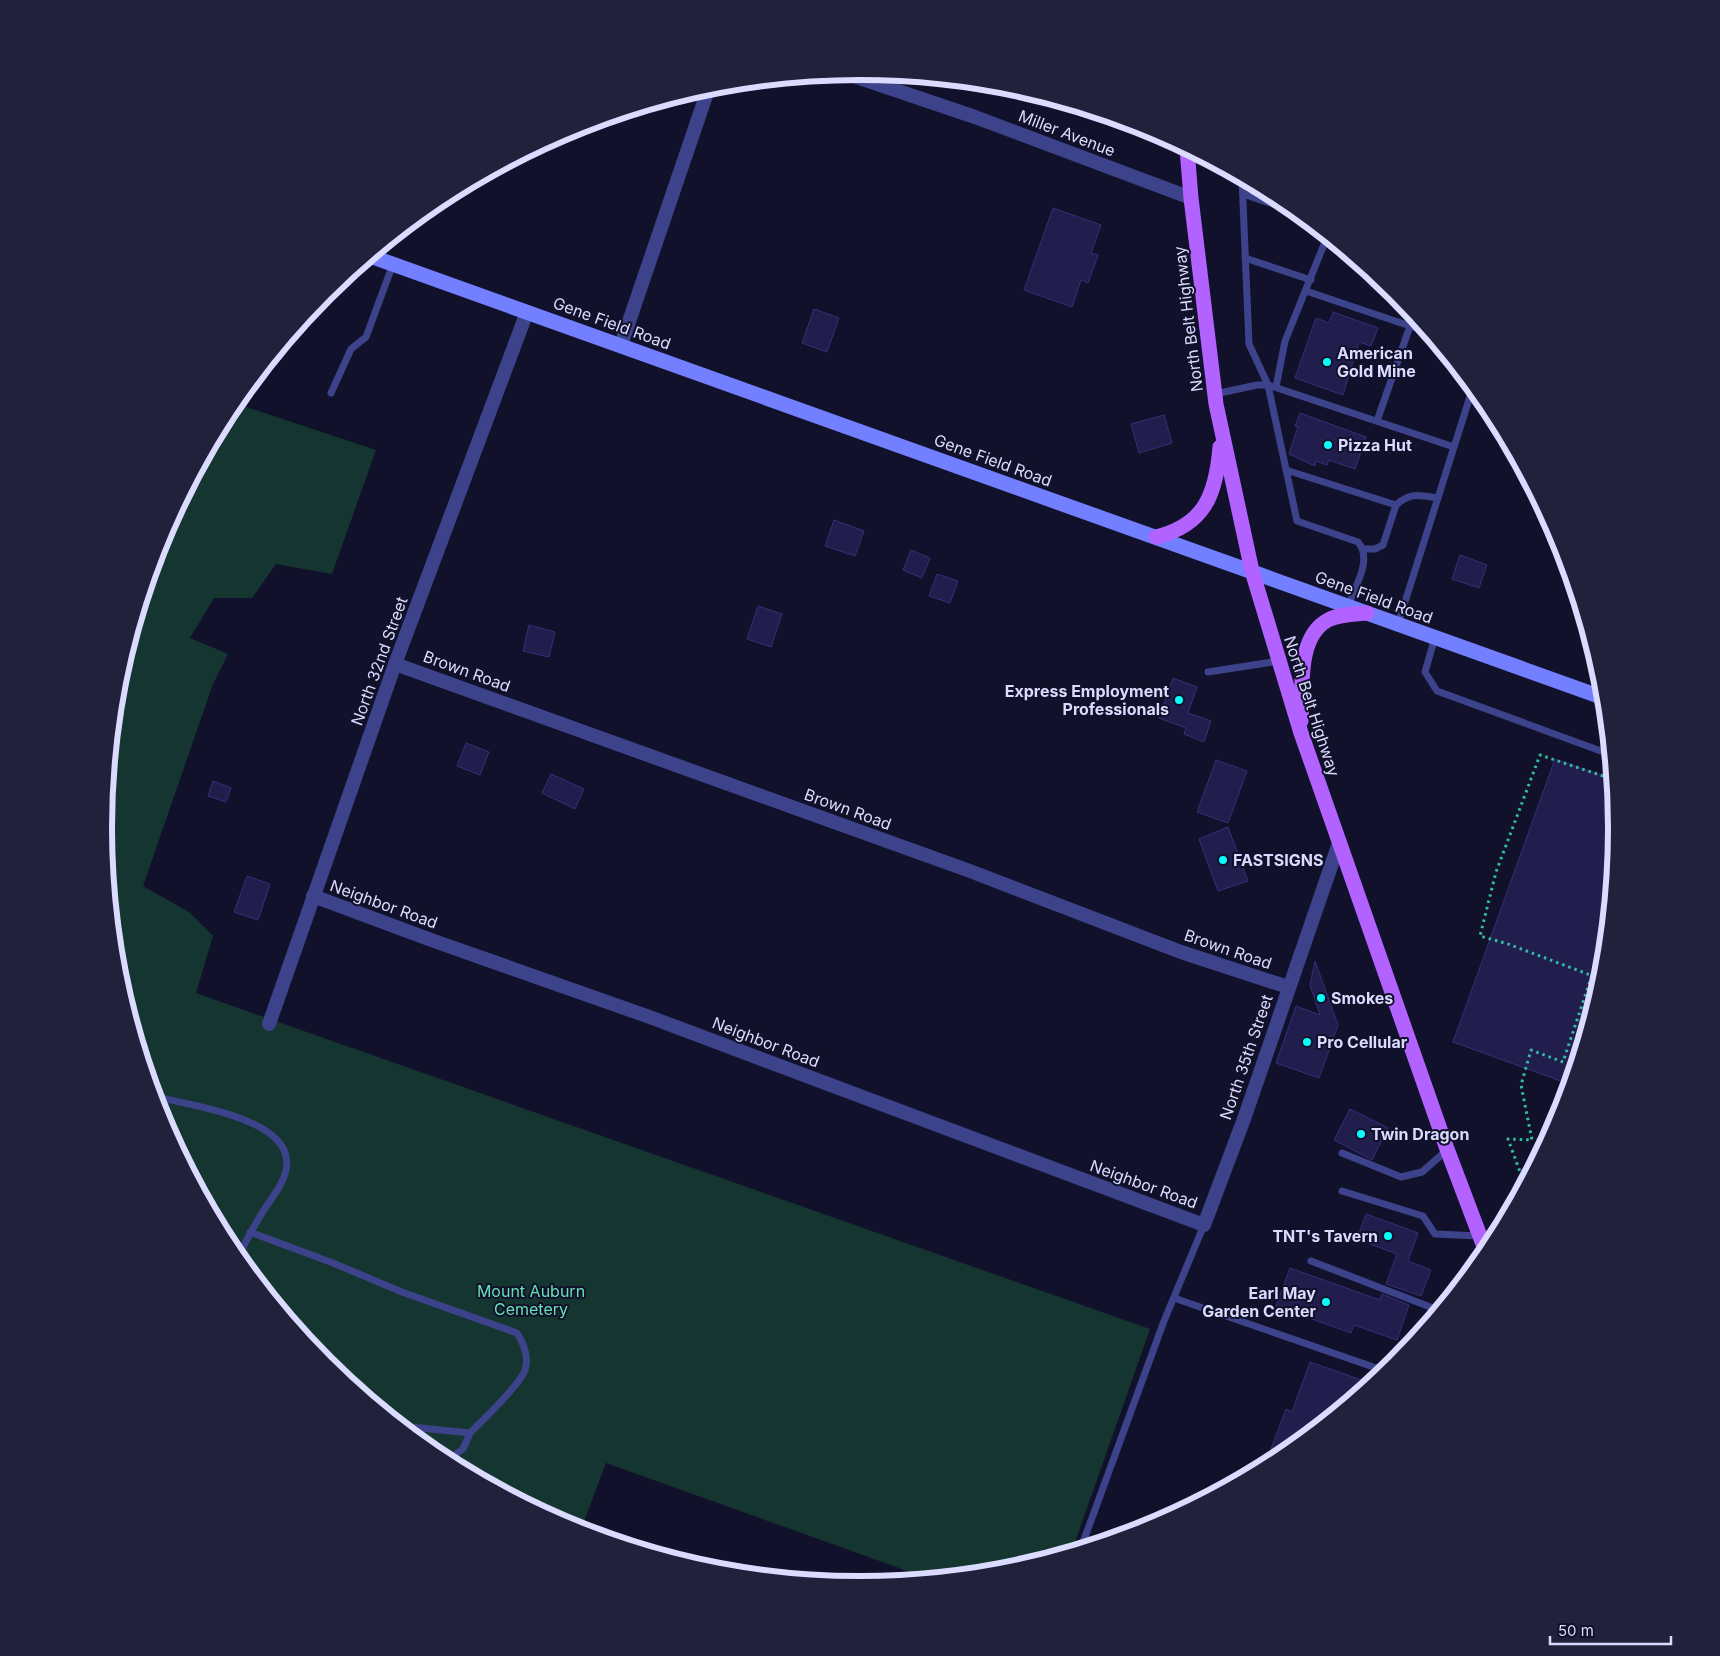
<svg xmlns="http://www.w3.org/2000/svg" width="1720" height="1656" font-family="Inter,sans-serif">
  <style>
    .green { fill: #143530 }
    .building { fill: #211d4c; stroke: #352f78 }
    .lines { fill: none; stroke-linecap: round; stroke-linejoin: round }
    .path { stroke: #31bda4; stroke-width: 3; stroke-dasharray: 2.5 4; stroke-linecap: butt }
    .lane { stroke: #3c438a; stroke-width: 7 }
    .street { stroke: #3c438a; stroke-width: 14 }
    .secondary { stroke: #727fff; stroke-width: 15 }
    .primary { stroke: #b162ff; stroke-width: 15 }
    .poi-dot { fill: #07fefa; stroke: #12112b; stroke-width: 2 }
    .labels { text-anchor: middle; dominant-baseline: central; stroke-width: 4; stroke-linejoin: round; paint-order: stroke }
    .street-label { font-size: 16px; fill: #dbdbff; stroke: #12112b }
    .poi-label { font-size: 16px; font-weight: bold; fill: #dbdbff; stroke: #12112b; text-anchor: start }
    .park-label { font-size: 16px; fill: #65e1b3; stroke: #12112b }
    .rim { fill: none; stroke: #dbdbff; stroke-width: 6 }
  </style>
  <rect width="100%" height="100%" fill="#12112b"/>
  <polygon class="green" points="234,403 376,450 332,574 276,564 252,598 214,598 190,638 228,654 213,684 143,886 189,912 213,936 196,993 1150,1329 1072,1551 1007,1570 927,1578 606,1463 581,1530 570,1527 439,1457 325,1363 231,1248 161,1117 118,975 103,828 118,680 161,538"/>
  <g class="building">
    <polygon points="1053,208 1101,225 1091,253 1098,255 1088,283 1081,280 1072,307 1024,290"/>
    <polygon points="814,309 839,318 827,352 802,343"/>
    <polygon points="1333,312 1378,328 1371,346 1359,342 1343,395 1295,378 1316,318 1329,323"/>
    <polygon points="1300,413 1366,437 1355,469 1329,460 1327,465 1316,461 1315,466 1289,454 1298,427 1295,426"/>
    <polygon points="1164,415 1172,443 1139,453 1131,424"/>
    <polygon points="834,520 864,531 855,556 825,546"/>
    <polygon points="911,550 930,558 922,578 903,570"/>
    <polygon points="1460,555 1487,565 1479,588 1452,579"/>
    <polygon points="937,574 958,581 950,603 929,596"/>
    <polygon points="758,606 782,614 771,647 747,639"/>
    <polygon points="529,625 555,632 549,657 523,651"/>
    <polygon points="1173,678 1197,687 1188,713 1211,721 1204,742 1184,734 1186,728 1159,718"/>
    <polygon points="466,743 489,752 480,775 457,766"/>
    <polygon points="1555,759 1612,779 1617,828 1602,976 1569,1084 1453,1042"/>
    <polygon points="1216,760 1247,771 1228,823 1197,812"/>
    <polygon points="551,774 584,789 575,809 542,793"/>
    <polygon points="213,781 231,788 226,802 208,796"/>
    <polygon points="1228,827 1248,881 1218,891 1199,839"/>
    <polygon points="247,876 270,884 258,920 234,912"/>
    <polygon points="1315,961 1338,1025 1319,1078 1276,1063 1296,1006 1320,1015 1310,985"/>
    <polygon points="1350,1109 1388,1128 1372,1160 1334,1140"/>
    <polygon points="1366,1214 1418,1233 1408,1261 1431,1270 1421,1296 1386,1284 1397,1254 1357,1239"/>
    <polygon points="1290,1268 1380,1300 1382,1294 1409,1305 1397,1340 1354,1325 1351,1333 1276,1306"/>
    <polygon points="1310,1362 1370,1383 1280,1457 1265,1465 1286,1409 1292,1412"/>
  </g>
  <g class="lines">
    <g class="path">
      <polyline points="1601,979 1508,944 1480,936 1496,872 1540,755 1612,779"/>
      <polyline points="1524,1183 1508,1139 1532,1140 1521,1085 1531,1050 1563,1062 1592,975"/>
    </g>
    <g class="lane">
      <path d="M1242 178 1249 344 1268 385 1297 521 1358 542C1373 559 1355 587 1348 606"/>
      <polyline points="1243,194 1296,212"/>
      <polyline points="1245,258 1311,280"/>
      <polyline points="1306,291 1410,326 1377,421"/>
      <polyline points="1410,326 1428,332"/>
      <polyline points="1276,387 1285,341 1327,237"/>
      <polyline points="331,393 351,349 366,337 393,264"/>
      <polyline points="1215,394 1257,385 1268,385 1454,447"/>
      <polyline points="1286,470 1396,505 1383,545 1375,549 1364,549"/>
      <path d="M1396 505C1410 492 1419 495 1438 498"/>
      <polyline points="1398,624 1473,387"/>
      <polyline points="1435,637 1425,672 1437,691 1609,754"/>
      <polyline points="1208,672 1279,661"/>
      <path d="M154 1096C189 1106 297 1118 286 1170 283 1185 272 1197 264 1210 254 1225 246 1241 238 1257"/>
      <polyline points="1342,1153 1401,1177 1422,1172 1447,1150"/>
      <polyline points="1342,1191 1423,1216 1435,1234 1480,1236"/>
      <path d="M250 1232 333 1263 402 1292 517 1333C524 1344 529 1357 525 1370 521 1384 481 1422 470 1433L401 1426"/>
      <polyline points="1311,1261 1438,1310"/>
      <polyline points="1174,1298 1385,1371"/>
      <polyline points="446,1461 463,1449 470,1433"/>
      <polyline points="1081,1548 1164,1321 1204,1225"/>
    </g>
    <g class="street">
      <polyline points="845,73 975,117 1191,198"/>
      <polyline points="621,345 709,87"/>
      <polyline points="395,664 970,871 1181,952 1288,987"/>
      <polyline points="313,896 434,941 647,1016 1204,1225 1244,1119 1339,843"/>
      <polyline points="269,1024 395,664 527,312"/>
    </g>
    <polyline class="secondary" points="370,256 1604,698"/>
    <g class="primary">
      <polyline points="1187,149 1191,198 1216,404 1252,571 1301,733 1447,1149 1486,1252"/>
      <path d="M1156 537C1205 525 1216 494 1220 447"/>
      <path d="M1301 721C1303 691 1296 637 1328 620 1339 614 1355 614 1367 613"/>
    </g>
  </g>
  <g class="poi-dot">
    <circle cx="1327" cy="362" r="5"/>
    <circle cx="1328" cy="445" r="5"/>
    <circle cx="1179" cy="700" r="5"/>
    <circle cx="1223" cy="860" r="5"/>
    <circle cx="1321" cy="998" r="5"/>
    <circle cx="1307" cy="1042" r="5"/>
    <circle cx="1361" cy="1134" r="5"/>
    <circle cx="1388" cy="1236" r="5"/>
    <circle cx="1326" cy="1302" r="5"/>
  </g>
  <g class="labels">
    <g class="street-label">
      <text transform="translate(1067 133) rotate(21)">Miller Avenue</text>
      <text transform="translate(1188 319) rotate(-97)">North Belt Highway</text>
      <text transform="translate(612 323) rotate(20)">Gene Field Road</text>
      <text transform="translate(993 460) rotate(20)">Gene Field Road</text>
      <text transform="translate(1374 597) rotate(20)">Gene Field Road</text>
      <text transform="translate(379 661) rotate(-70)">North 32nd Street</text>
      <text transform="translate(467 671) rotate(20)">Brown Road</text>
      <text transform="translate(1312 706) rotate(72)">North Belt Highway</text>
      <text transform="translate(848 809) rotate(20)">Brown Road</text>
      <text transform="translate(384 904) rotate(20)">Neighbor Road</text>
      <text transform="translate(1228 949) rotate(19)">Brown Road</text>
      <text transform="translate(766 1042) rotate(21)">Neighbor Road</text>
      <text transform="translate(1246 1057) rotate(-71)">North 35th Street</text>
      <text transform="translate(1144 1184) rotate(20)">Neighbor Road</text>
    </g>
    <g class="poi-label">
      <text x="1337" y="353">American<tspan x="1337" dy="18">Gold Mine</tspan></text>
      <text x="1338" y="445">Pizza Hut</text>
      <text x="1169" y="691" text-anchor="end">Express Employment<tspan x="1169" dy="18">Professionals</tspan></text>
      <text x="1233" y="860">FASTSIGNS</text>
      <text x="1331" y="998">Smokes</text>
      <text x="1317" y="1042">Pro Cellular</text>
      <text x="1371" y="1134">Twin Dragon</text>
      <text x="1378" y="1236" text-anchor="end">TNT's Tavern</text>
      <text x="1316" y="1293" text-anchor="end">Earl May<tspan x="1316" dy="18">Garden Center</tspan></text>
    </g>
    <g class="park-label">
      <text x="531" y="1291">Mount Auburn<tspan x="531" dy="18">Cemetery</tspan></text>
    </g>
  </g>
  <path d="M0 0H1720V1656H0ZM112 828a748 748 0 1 1 1496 0a748 748 0 1 1-1496 0Z" fill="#22213c" fill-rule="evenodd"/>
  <path class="rim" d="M112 828a748 748 0 1 1 1496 0a748 748 0 1 1-1496 0Z"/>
  <path d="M1550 1636v8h121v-8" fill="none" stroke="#dbdbff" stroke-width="2.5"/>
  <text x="1558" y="1636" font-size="15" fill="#dbdbff" stroke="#12112b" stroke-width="4" paint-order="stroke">50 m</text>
</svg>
